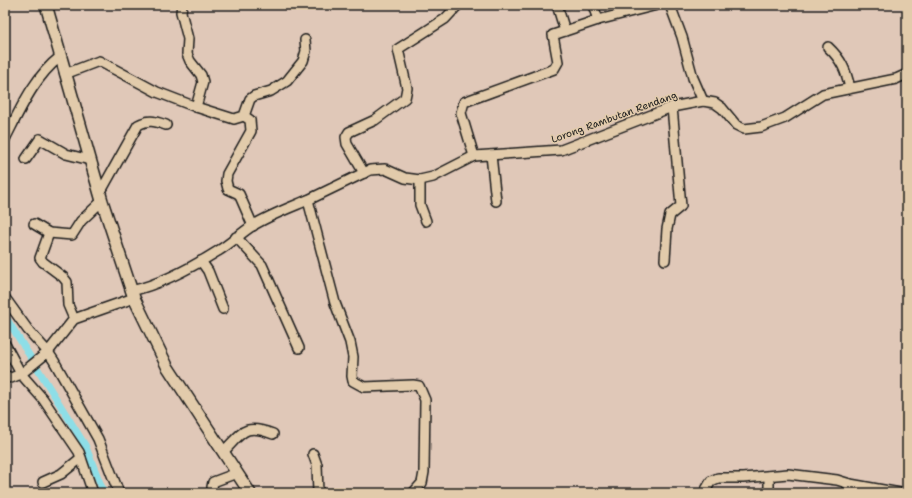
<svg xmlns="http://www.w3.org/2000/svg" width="912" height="498" font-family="'Shantell Sans',sans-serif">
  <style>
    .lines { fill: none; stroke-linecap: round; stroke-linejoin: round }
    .canal { stroke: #8ddee7; stroke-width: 7 }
    .minor-casing { stroke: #1c1c1c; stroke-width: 12 }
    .major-casing { stroke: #1c1c1c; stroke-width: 14 }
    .minor { stroke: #e2cbab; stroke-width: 9 }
    .major { stroke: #e2cbab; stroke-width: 11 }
    .labels { text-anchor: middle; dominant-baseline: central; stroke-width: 3; stroke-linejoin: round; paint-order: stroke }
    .street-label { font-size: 10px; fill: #1c1c1c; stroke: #e2cbab }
  </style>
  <rect width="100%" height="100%" fill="#e0c8b8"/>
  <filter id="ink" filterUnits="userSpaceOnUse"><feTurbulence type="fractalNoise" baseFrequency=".025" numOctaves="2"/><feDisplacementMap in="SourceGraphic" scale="8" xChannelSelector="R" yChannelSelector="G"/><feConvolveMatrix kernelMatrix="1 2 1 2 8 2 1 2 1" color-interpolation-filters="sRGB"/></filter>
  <g filter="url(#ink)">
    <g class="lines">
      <polyline class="canal" points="5,316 85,445 104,493"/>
      <defs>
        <g id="minor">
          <polyline points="182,5 181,12 188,39 187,54 190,61 201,75 203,82 196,107"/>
          <polyline points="557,5 565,31"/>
          <polyline points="593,5 598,20"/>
          <polyline points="670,5 682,37 693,78 703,101"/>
          <path d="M828 47C842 60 846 71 850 88"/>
          <polyline points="65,74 99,61 157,92 196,107 234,119 244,116 250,99 254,96 271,91 287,81 303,61 306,51 305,40"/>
          <polyline points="244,116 250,120 251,131 227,174 226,181 228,189 239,194 253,226"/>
          <path d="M5 139C20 110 34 77 60 57"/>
          <polyline points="491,155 496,201"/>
          <polyline points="474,156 461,113 464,102 554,69 558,62 553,35 598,20 657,5"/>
          <polyline points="26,159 40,139 66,154 90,160"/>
          <polyline points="364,173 347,144 346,137 349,132 375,120 405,98 407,88 398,49 445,19 458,5"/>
          <polyline points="420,180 420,205 426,221"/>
          <path d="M100 193 138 125C149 119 154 121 166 125"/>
          <polyline points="308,200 370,170 385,169 405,178 420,180 433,177 474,156 561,150 672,107 703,101 715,103 722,108 736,125 744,129 761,127 785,118 823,94 896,79 907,74"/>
          <polyline points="34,224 49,233 72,235 81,221 102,201"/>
          <polyline points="49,233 40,258 43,262 63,277 67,282 68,305 74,319"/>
          <polyline points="236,237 262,265 299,348"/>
          <polyline points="665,260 667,229 670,215 681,206 672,107"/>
          <polyline points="201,261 208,271 223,309"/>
          <path d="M131 291C162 284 191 268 218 251 230 244 240 234 252 226 270 215 289 208 308 200L335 303 350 342 353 357 352 376 353 381 364 387 413 385 419 386 425 400 424 472 422 483 413 493"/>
          <polyline points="5,298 28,330 48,352 54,361 98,439 119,493"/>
          <polyline points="5,344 21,374 43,399 79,452 93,493"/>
          <polyline points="5,375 11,378 21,374 48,352 74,319 134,298"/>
          <path d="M223 452C243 432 244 423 273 434"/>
          <polyline points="313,454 317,465 318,493"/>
          <polyline points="769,476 769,493"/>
          <polyline points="43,482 61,474 81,458"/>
          <polyline points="850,484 900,493"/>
          <polyline points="214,493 212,487 213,482 237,473"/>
          <polyline points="704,493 711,481 718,478 743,478 788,474 837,480 850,484 848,493"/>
        </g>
        <polyline id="major" points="46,5 102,201 134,298 167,366 250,493"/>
      </defs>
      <use href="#minor" class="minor-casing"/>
      <use href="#major" class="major-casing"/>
      <use href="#minor" class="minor"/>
      <use href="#major" class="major"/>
    </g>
  </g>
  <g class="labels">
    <g class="street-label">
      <text transform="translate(614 117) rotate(-20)">Lorong Rambutan Rendang</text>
    </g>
  </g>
  <rect width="912" height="498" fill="none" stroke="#e2cbab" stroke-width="20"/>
  <rect x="10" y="10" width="892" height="478" fill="none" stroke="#1c1c1c" stroke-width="1.5" filter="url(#ink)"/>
</svg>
